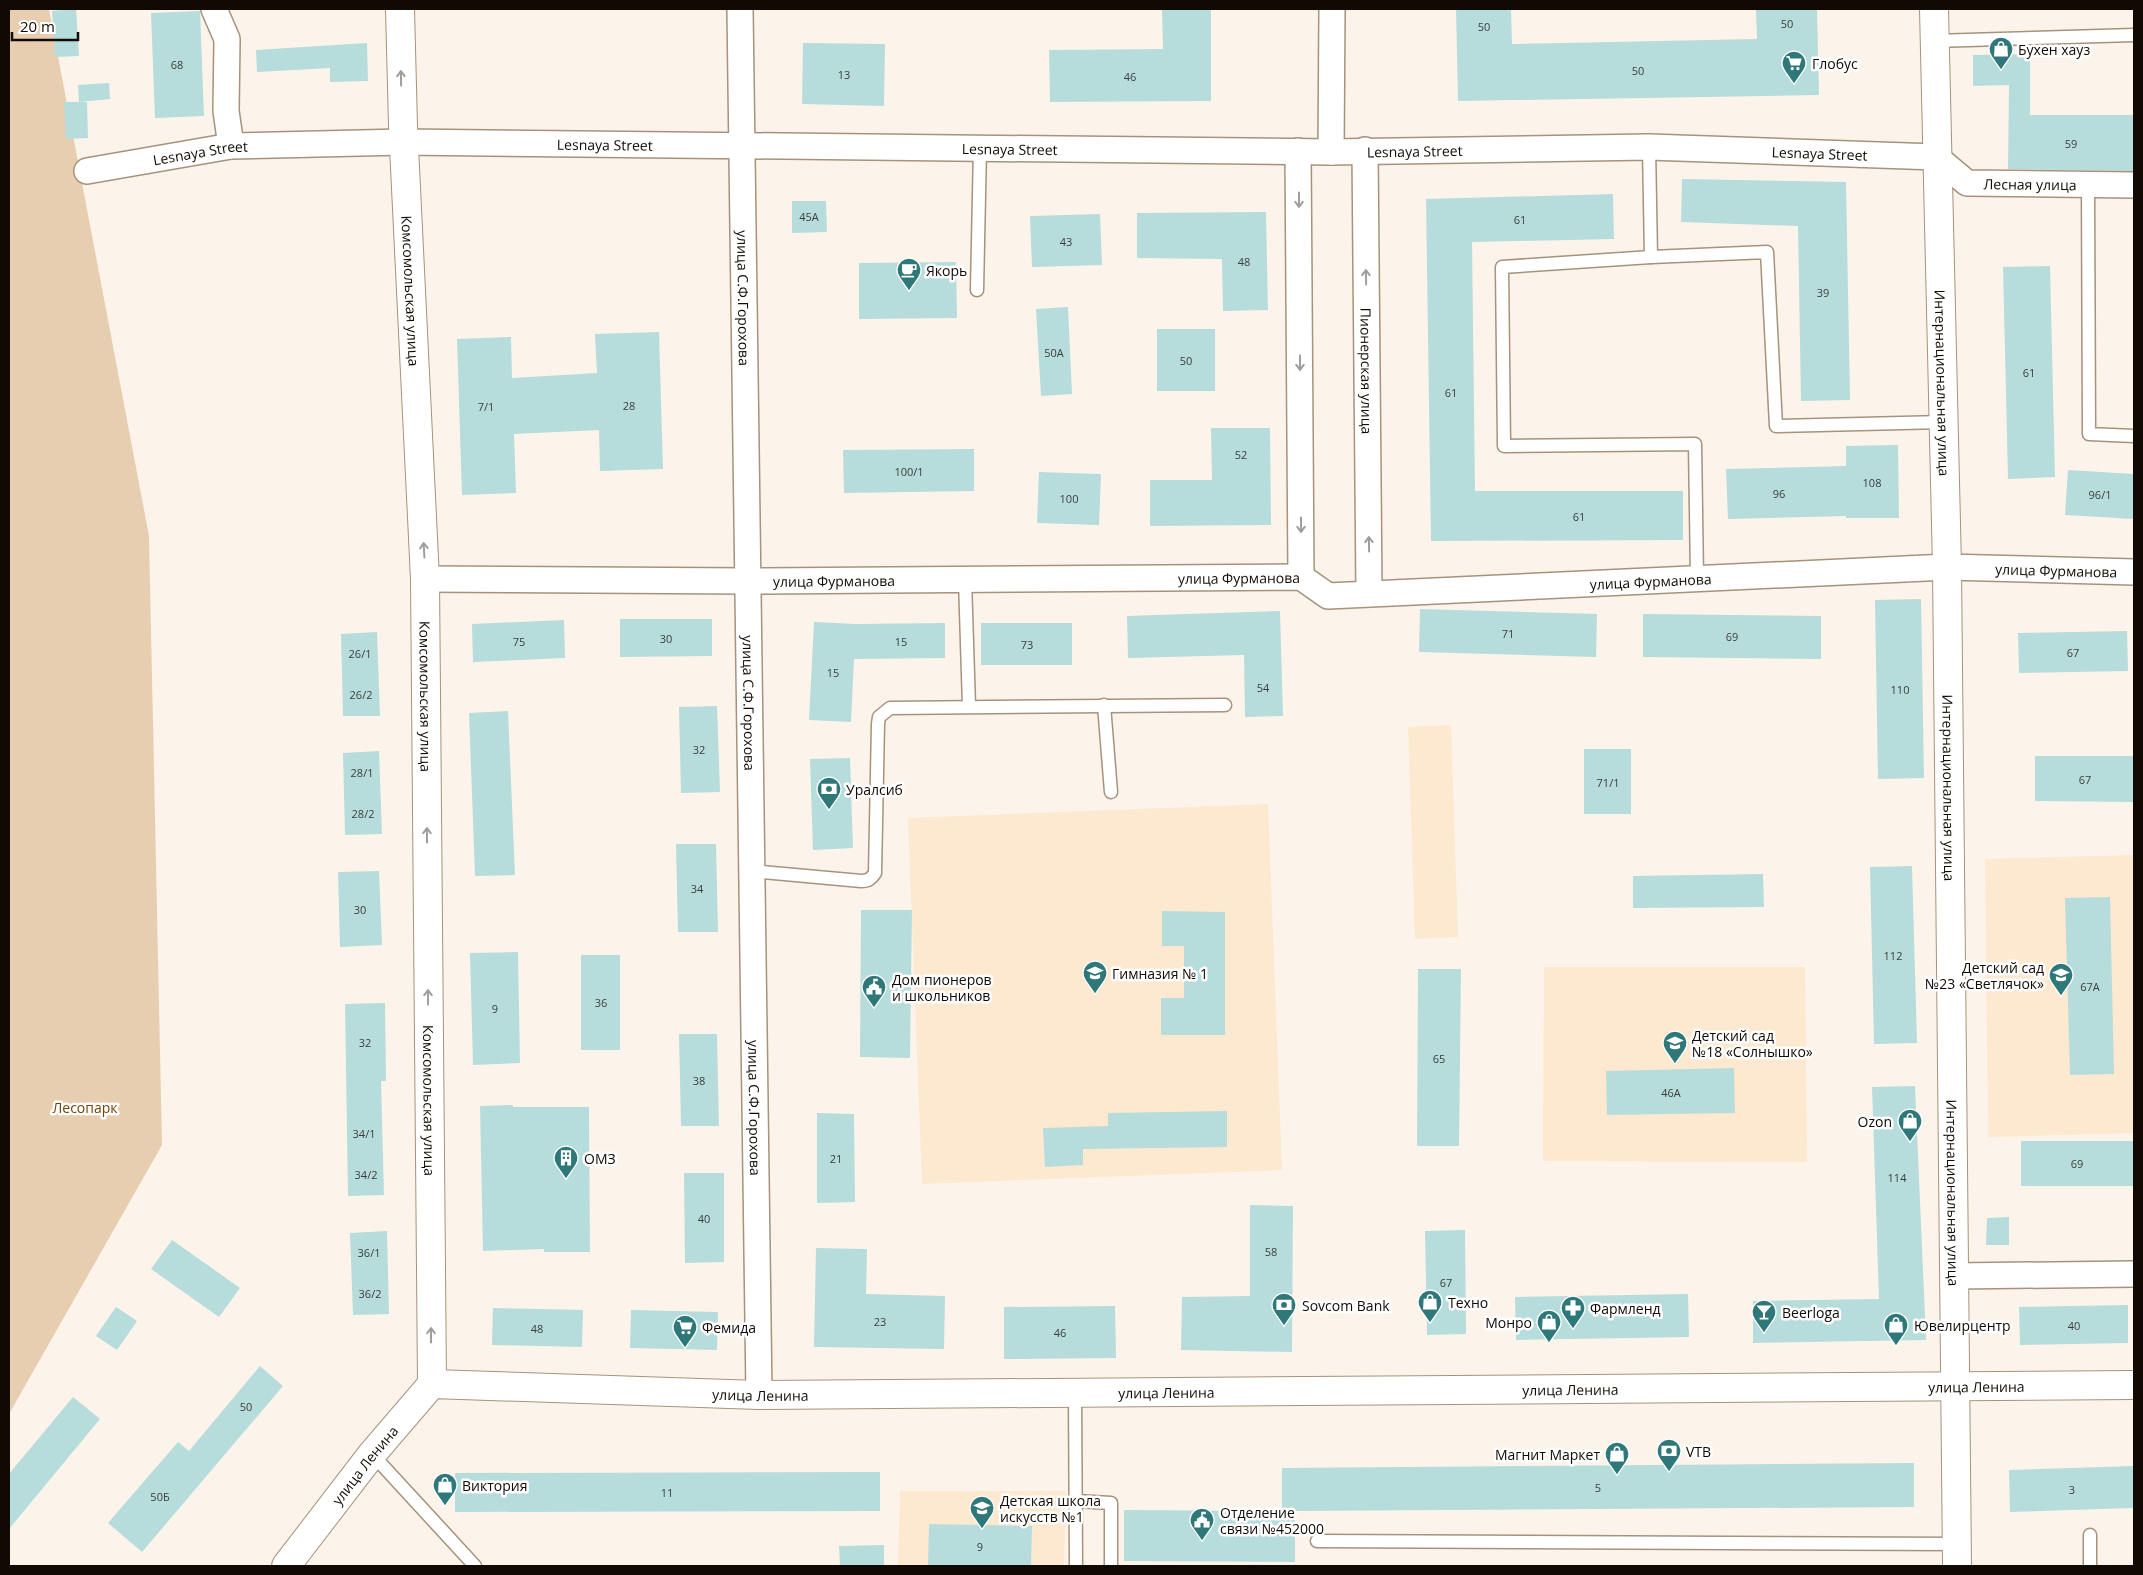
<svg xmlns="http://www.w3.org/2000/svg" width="2143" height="1575" font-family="'Open Sans',sans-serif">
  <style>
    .built { fill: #fde8d0 }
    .green { fill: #e7ceb1 }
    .building { fill: #b7dcdc }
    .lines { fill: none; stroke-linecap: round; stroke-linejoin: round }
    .service-casing { stroke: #a6927d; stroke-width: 15 }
    .minor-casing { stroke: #a6927d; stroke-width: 28 }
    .tertiary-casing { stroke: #a6927d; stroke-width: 30 }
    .secondary-casing { stroke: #a6927d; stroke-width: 30 }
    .service { stroke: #fff; stroke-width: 12 }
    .minor { stroke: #fff; stroke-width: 25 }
    .tertiary { stroke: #fff; stroke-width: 28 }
    .secondary { stroke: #fff; stroke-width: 28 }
    .oneway { stroke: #a09d9b }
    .labels { text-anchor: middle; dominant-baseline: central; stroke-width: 5; stroke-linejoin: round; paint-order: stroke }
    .number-label { font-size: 11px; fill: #3a3e3a }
    .poi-label { font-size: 14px; fill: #110a04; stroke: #fff; text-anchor: start }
    .street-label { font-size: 14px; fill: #110a04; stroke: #fff }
    .park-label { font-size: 14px; fill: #6d450a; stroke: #fff }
  </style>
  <rect width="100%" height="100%" fill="#fcf4ea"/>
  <g class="built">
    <polygon points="1451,725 1458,937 1415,939 1408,727"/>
    <polygon points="1268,804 1282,1170 922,1184 908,818"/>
    <polygon points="2134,855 2134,1133 1988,1137 1985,859"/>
    <polygon points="1544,967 1805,967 1807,1162 1543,1161"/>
    <polygon points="900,1491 1066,1491 1064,1566 898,1566"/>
  </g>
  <polygon class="green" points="9,9 49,9 149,536 162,1145 9,1414"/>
  <g class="building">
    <polygon points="76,9 79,56 55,57 52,11"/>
    <polygon points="1162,9 1211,9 1211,101 1050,102 1049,50 1163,49"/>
    <polygon points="1456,9 1511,9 1512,44 1757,39 1756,9 1817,9 1819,95 1458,101"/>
    <polygon points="200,11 204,116 155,118 151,13"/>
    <polygon points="367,43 368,81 330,82 330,68 257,72 256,50"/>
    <polygon points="803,43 885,44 884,106 802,104"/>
    <polygon points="2030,54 2030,115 2134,115 2134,171 2008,169 2009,85 1973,86 1973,55"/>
    <polygon points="109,83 110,99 79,102 78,85"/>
    <polygon points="64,102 87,102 88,138 66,139"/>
    <polygon points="1682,179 1846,182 1850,400 1801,401 1798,226 1681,222"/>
    <polygon points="1613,194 1614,239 1472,242 1475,491 1683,491 1683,540 1431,541 1426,199"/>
    <polygon points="792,201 826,201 827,232 792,233"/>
    <polygon points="1266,212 1268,310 1223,311 1222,259 1137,258 1137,213"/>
    <polygon points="1100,214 1102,265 1032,267 1030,216"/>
    <polygon points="956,262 957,318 859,319 859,263"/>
    <polygon points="2050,266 2055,477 2008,479 2003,267"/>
    <polygon points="1068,307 1072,394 1041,396 1036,309"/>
    <rect x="1157" y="329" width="58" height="62"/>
    <polygon points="659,332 663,469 600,471 599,430 514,434 516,493 462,495 457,339 511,337 512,378 597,373 595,334"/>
    <polygon points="1211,428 1270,428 1271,525 1150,526 1150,480 1212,480"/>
    <polygon points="1898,445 1899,518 1846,518 1846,516 1728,519 1726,469 1846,466 1846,446"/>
    <polygon points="974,449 974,491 844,493 843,450"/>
    <polygon points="2068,470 2134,474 2134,519 2065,515"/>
    <polygon points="1039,472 1101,474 1099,525 1037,523"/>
    <polygon points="1921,599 1924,778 1878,779 1875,600"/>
    <polygon points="1420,609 1597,614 1596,657 1419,652"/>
    <polygon points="1280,611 1283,716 1245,717 1244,655 1128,658 1127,616"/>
    <polygon points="1643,614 1821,616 1821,659 1643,657"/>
    <polygon points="620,619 712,619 712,656 620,657"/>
    <polygon points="564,620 565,658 473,662 472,624"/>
    <polygon points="814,622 856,624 945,623 945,658 854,659 851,722 809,720"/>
    <rect x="981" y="623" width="91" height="42"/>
    <polygon points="2127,631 2128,671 2019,673 2018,633"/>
    <polygon points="377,632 380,716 343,716 341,634"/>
    <polygon points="717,706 720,792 681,793 679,707"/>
    <polygon points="508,711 515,875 475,876 469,713"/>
    <rect x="1584" y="749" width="47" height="65"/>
    <polygon points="379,751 382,834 345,835 343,753"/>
    <polygon points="2035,756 2134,756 2134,802 2035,801"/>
    <polygon points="850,758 853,848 813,850 810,759"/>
    <polygon points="676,844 716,844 718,932 678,932"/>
    <polygon points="1912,866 1917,1043 1874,1044 1870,867"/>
    <polygon points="379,871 382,945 340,947 338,872"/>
    <polygon points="1763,874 1764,907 1633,908 1633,876"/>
    <polygon points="2110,897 2114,1074 2070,1075 2065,898"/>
    <polygon points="861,910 912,910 910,1058 860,1057"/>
    <polygon points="1162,911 1225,912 1225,1035 1161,1035 1161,998 1184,998 1184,946 1162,946"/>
    <polygon points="518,952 520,1063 473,1065 470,953"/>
    <rect x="581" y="955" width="39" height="95"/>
    <polygon points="1418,969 1461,969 1459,1146 1417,1146"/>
    <polygon points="385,1003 386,1081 381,1081 384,1195 348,1196 345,1004"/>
    <polygon points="679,1034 717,1034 719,1126 681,1126"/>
    <polygon points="1734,1068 1735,1113 1607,1115 1606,1071"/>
    <polygon points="1915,1086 1926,1340 1753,1343 1753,1301 1879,1299 1872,1087"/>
    <polygon points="513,1105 513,1107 589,1107 590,1252 544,1252 544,1249 483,1251 480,1106"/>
    <polygon points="1227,1111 1227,1147 1083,1149 1083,1165 1045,1167 1043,1128 1108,1126 1108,1113"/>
    <polygon points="817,1113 854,1114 855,1202 817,1203"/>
    <rect x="2021" y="1141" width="113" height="45"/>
    <polygon points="684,1173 724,1173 724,1262 685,1263"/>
    <polygon points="1250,1205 1293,1206 1292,1352 1181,1350 1182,1297 1250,1296"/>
    <polygon points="2009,1217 2009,1245 1986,1245 1987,1218"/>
    <polygon points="1465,1230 1466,1334 1427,1335 1425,1231"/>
    <polygon points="387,1231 389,1314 353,1315 350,1233"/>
    <polygon points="172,1240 240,1288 219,1317 151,1269"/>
    <polygon points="816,1248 867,1249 866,1294 945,1296 944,1349 814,1347"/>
    <polygon points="1688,1294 1689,1337 1516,1340 1515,1297"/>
    <polygon points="2128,1305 2128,1343 2020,1345 2019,1307"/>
    <polygon points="1115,1306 1116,1358 1004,1359 1004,1307"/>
    <polygon points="116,1307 137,1321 117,1350 96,1336"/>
    <polygon points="493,1308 583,1310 582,1347 492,1345"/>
    <polygon points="631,1310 718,1312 717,1350 630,1348"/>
    <polygon points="260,1366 283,1386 142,1552 108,1523 178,1442 189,1451"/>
    <polygon points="73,1397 100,1419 9,1529 9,1474"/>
    <polygon points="1914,1463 1914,1507 1295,1511 1295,1562 1124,1561 1124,1510 1282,1511 1282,1468"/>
    <polygon points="2134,1466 2134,1508 2010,1512 2009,1470"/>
    <polygon points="880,1472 880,1511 455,1512 455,1473"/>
    <polygon points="929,1524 1032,1526 1031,1566 928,1566"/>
    <polygon points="884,1545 884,1566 840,1566 839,1546"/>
  </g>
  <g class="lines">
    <defs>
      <g id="service">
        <polyline points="1934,41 2134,35"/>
        <polyline points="1649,147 1651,257 1502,267 1504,446 1695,444 1697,578"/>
        <polyline points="2088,184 2089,434 2134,436"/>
        <polyline points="1651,257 1767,252 1776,426 1943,422"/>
        <polyline points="977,290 980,148"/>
        <polyline points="965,580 969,706"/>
        <polyline points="1104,705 1111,792"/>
        <path d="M752 871 861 881C868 881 871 879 875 873L878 724 879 717 890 708 1225 705"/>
        <polyline points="1075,1393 1076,1566"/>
        <polyline points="372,1454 475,1566"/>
        <polyline points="1076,1501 1111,1503 1111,1566"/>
        <polyline points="2090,1535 2090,1566"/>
        <polyline points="1317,1541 1957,1544"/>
      </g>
      <g id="minor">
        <polyline points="214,9 227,39 226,111 231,146"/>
        <path id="s1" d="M740 9 759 1395"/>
        <path id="s2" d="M1365 150 1369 593"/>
        <polyline points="1298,151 1301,577"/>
        <polyline points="1331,152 1332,9"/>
        <path id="s3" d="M87 171 231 146 403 142 1331 152 1649 147 1936 157 1967 183 2134 185"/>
        <path id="s4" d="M425 579 748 581 1301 577 1328 596 1947 567 2134 572"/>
        <polyline points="1954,1276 2134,1274"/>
      </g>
      <g id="tertiary">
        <path id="s5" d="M400 9 403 126 425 579 432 1384"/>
        <path id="s6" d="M1934 9 1947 567 1957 1566"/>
      </g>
      <g id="secondary">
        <path id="s7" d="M286 1566 372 1454 432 1384 759 1395 2134 1385"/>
      </g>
    </defs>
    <use href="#service" class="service-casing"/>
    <use href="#minor" class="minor-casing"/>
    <use href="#tertiary" class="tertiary-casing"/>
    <use href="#secondary" class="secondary-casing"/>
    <use href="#service" class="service"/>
    <use href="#minor" class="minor"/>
    <use href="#tertiary" class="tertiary"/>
    <use href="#secondary" class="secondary"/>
  </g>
  <defs><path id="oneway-shaft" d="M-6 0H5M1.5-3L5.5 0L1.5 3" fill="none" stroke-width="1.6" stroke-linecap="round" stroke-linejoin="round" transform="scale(1.25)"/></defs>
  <g class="oneway">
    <use href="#oneway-shaft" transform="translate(401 78) rotate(-91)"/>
    <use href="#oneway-shaft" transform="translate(1299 200) rotate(90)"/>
    <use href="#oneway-shaft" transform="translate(1366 277) rotate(-91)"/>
    <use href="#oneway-shaft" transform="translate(1300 363) rotate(90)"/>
    <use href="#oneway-shaft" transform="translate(1301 525) rotate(90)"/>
    <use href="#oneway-shaft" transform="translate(1369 544) rotate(-91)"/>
    <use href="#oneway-shaft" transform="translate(424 550) rotate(-93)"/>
    <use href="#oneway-shaft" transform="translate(427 835) rotate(-90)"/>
    <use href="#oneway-shaft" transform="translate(428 997) rotate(-90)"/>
    <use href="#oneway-shaft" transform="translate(431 1335) rotate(-90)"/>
  </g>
  <defs>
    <symbol id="shop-pin" viewBox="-11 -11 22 30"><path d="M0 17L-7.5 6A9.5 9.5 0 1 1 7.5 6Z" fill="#2e787a" stroke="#fff"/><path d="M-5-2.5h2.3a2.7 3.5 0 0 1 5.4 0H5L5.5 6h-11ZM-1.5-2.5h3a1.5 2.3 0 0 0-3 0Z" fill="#fff"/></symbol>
    <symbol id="supermarket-pin" viewBox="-11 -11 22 30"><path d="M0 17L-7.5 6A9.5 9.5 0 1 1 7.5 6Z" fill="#2e787a" stroke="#fff"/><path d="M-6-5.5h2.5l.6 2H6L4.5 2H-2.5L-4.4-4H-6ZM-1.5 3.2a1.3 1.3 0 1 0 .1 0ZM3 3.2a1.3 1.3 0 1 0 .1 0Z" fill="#fff"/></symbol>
    <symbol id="cafe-pin" viewBox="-11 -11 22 30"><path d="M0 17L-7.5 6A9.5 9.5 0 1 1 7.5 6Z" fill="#2e787a" stroke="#fff"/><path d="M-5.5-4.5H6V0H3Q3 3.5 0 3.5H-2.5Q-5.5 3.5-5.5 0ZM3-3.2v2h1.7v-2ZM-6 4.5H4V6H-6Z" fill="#fff"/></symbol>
    <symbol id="bank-pin" viewBox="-11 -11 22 30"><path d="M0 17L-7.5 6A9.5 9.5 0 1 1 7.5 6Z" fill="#2e787a" stroke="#fff"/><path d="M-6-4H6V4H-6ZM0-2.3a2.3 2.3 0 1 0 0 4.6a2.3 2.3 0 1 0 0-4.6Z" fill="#fff"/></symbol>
    <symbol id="school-pin" viewBox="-11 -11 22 30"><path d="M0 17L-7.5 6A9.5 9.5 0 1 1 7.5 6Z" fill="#2e787a" stroke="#fff"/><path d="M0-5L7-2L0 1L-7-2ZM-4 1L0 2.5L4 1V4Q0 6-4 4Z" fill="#fff"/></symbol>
    <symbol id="civic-pin" viewBox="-11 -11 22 30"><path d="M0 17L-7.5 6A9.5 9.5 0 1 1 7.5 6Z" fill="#2e787a" stroke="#fff"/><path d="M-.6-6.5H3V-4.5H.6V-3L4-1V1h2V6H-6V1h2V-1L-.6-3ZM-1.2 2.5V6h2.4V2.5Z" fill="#fff"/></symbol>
    <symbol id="building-pin" viewBox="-11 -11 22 30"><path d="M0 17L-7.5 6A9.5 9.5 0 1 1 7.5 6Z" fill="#2e787a" stroke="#fff"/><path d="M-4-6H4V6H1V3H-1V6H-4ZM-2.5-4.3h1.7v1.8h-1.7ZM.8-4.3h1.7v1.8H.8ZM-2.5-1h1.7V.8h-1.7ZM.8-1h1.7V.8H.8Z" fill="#fff"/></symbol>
    <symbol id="pharmacy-pin" viewBox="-11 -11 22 30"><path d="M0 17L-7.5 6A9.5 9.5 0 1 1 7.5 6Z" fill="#2e787a" stroke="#fff"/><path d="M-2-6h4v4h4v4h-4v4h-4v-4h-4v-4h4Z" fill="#fff"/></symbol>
    <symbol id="bar-pin" viewBox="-11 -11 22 30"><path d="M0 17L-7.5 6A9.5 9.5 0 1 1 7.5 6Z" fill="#2e787a" stroke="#fff"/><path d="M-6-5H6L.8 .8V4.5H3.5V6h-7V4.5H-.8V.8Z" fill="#fff"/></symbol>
  </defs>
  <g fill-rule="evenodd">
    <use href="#shop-pin" x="1987" y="35" width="28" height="38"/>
    <use href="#supermarket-pin" x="1780" y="49" width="28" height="38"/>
    <use href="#cafe-pin" x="895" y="256" width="28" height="38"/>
    <use href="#bank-pin" x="815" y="775" width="28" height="38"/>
    <use href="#school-pin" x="1081" y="959" width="28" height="38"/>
    <use href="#school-pin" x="2047" y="961" width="28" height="38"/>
    <use href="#civic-pin" x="860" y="973" width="28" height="38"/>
    <use href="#school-pin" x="1661" y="1029" width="28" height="38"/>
    <use href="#shop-pin" x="1896" y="1107" width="28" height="38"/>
    <use href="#building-pin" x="552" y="1144" width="28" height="38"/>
    <use href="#shop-pin" x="1416" y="1288" width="28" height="38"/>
    <use href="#bank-pin" x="1270" y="1291" width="28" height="38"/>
    <use href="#pharmacy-pin" x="1559" y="1294" width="28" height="38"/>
    <use href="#bar-pin" x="1750" y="1298" width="28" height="38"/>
    <use href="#shop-pin" x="1535" y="1308" width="28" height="38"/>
    <use href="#shop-pin" x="1882" y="1311" width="28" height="38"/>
    <use href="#supermarket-pin" x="671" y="1313" width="28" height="38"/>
    <use href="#bank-pin" x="1655" y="1437" width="28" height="38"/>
    <use href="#shop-pin" x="1603" y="1440" width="28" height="38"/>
    <use href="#shop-pin" x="431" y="1471" width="28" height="38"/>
    <use href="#school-pin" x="968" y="1494" width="28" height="38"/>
    <use href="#civic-pin" x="1188" y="1506" width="28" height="38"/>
  </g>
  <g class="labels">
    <g class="number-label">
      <text x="1787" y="23">50</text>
      <text x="1484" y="26">50</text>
      <text x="177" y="64">68</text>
      <text x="1638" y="70">50</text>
      <text x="844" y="74">13</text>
      <text x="1130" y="76">46</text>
      <text x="2071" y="143">59</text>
      <text x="809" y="216">45А</text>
      <text x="1520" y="219">61</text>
      <text x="1066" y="241">43</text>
      <text x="1244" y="261">48</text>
      <text x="1823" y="292">39</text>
      <text x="1054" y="352">50А</text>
      <text x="1186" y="360">50</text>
      <text x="2029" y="372">61</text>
      <text x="1451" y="392">61</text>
      <text x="629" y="405">28</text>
      <text x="486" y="406">7/1</text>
      <text x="1241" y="454">52</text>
      <text x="909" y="471">100/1</text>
      <text x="1872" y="482">108</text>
      <text x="1779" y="493">96</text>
      <text x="2100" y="494">96/1</text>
      <text x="1069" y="498">100</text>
      <text x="1579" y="516">61</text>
      <text x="1508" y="633">71</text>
      <text x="1732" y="636">69</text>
      <text x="666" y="638">30</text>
      <text x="519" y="641">75</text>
      <text x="901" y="641">15</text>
      <text x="1027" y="644">73</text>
      <text x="2073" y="652">67</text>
      <text x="360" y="653">26/1</text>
      <text x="833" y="672">15</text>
      <text x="1263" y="687">54</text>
      <text x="1900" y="689">110</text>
      <text x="361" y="694">26/2</text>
      <text x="699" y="749">32</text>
      <text x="362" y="772">28/1</text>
      <text x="2085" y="779">67</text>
      <text x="1608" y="782">71/1</text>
      <text x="363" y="813">28/2</text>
      <text x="697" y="888">34</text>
      <text x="360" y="909">30</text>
      <text x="1893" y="955">112</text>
      <text x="2090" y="986">67А</text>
      <text x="601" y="1002">36</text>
      <text x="495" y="1008">9</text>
      <text x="365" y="1042">32</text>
      <text x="1439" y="1058">65</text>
      <text x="699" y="1080">38</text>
      <text x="1671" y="1092">46А</text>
      <text x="364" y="1133">34/1</text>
      <text x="836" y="1158">21</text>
      <text x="2077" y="1163">69</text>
      <text x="366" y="1174">34/2</text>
      <text x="1897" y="1177">114</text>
      <text x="704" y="1218">40</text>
      <text x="1271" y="1251">58</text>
      <text x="369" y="1252">36/1</text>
      <text x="1446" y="1282">67</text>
      <text x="370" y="1293">36/2</text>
      <text x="880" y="1321">23</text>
      <text x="2074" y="1325">40</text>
      <text x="537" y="1328">48</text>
      <text x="1060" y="1332">46</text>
      <text x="246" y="1406">50</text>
      <text x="1598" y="1487">5</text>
      <text x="2072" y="1489">3</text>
      <text x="667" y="1492">11</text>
      <text x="160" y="1496">50Б</text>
      <text x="980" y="1546">9</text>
    </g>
    <g class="poi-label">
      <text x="2018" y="49">Бухен хауз</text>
      <text x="1812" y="63">Глобус</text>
      <text x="926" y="270">Якорь</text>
      <text x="846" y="789">Уралсиб</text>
      <text x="2044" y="967" text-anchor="end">Детский сад<tspan x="2044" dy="16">№23 «Светлячок»</tspan></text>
      <text x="1112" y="973">Гимназия № 1</text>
      <text x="892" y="979">Дом пионеров<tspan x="892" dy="16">и школьников</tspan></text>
      <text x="1692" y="1035">Детский сад<tspan x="1692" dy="16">№18 «Солнышко»</tspan></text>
      <text x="1892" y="1121" text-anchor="end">Ozon</text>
      <text x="584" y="1158">ОМЗ</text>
      <text x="1448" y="1302">Техно</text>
      <text x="1302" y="1305">Sovcom Bank</text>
      <text x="1590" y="1308">Фармленд</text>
      <text x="1782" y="1312">Beerloga</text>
      <text x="1532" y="1322" text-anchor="end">Монро</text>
      <text x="1914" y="1325">Ювелирцентр</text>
      <text x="702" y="1327">Фемида</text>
      <text x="1686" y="1451">VTB</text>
      <text x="1600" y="1454" text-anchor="end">Магнит Маркет</text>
      <text x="462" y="1485">Виктория</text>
      <text x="1000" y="1500">Детская школа<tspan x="1000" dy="16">искусств №1</tspan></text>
      <text x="1220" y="1512">Отделение<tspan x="1220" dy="16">связи №452000</tspan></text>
    </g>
    <g class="street-label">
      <text stroke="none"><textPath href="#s3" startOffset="520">Lesnaya Street</textPath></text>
      <text stroke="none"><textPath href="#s3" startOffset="925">Lesnaya Street</textPath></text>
      <text stroke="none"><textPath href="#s3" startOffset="1330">Lesnaya Street</textPath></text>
      <text stroke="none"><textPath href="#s3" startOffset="1735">Lesnaya Street</textPath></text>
      <text stroke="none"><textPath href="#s3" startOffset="115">Lesnaya Street</textPath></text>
      <text stroke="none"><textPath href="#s3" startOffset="1955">Лесная улица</textPath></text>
      <text stroke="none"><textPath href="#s5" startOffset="282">Комсомольская улица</textPath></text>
      <text stroke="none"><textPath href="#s1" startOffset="289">улица С.Ф.Горохова</textPath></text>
      <text stroke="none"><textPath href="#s2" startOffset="221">Пионерская улица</textPath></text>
      <text stroke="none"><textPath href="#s6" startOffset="374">Интернациональная улица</textPath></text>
      <text stroke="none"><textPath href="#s4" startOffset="1638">улица Фурманова</textPath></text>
      <text stroke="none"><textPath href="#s4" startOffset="814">улица Фурманова</textPath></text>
      <text stroke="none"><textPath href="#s4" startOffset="1232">улица Фурманова</textPath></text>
      <text stroke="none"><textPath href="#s4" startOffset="409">улица Фурманова</textPath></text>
      <text stroke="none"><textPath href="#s5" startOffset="688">Комсомольская улица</textPath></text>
      <text stroke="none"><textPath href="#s1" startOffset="694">улица С.Ф.Горохова</textPath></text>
      <text stroke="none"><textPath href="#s6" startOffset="779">Интернациональная улица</textPath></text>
      <text stroke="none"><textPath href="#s5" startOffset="1092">Комсомольская улица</textPath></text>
      <text stroke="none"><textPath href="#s1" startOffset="1099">улица С.Ф.Горохова</textPath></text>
      <text stroke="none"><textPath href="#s6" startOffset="1184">Интернациональная улица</textPath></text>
      <text stroke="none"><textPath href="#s7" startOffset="1778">улица Ленина</textPath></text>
      <text stroke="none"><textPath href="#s7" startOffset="1372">улица Ленина</textPath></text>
      <text stroke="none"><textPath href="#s7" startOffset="968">улица Ленина</textPath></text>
      <text stroke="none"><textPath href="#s7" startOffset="562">улица Ленина</textPath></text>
      <text stroke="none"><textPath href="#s7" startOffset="128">улица Ленина</textPath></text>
    </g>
    <g class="park-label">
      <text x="85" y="1107">Лесопарк</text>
    </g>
  </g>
  <rect width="2143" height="1575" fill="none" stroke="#110a04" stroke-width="20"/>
  <path d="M12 32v8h66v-8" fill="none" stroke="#110a04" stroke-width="2.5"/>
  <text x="20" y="32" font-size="15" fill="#110a04" stroke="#ffffff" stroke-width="4" paint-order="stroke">20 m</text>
</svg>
